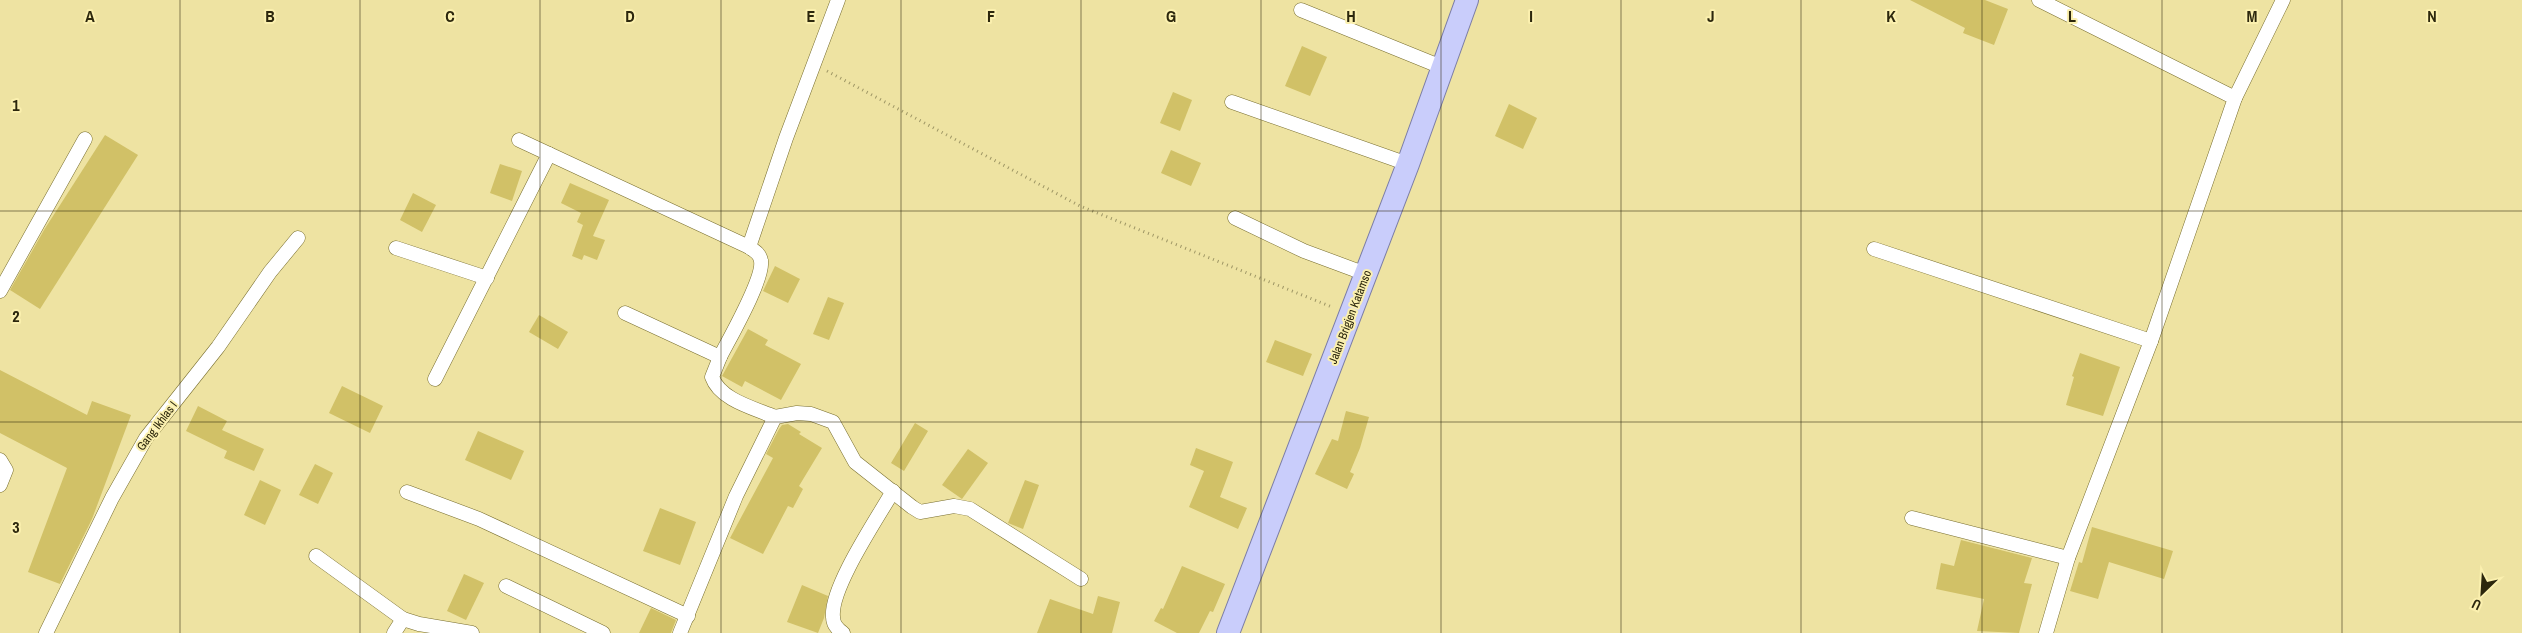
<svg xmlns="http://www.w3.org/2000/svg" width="2522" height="633" font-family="'Archivo Narrow',sans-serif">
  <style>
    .building { fill: #d1c167 }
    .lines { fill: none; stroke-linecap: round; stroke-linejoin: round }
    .street-casing { stroke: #786e2f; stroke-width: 15 }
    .primary-casing { stroke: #7b7da6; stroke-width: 24 }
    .path { stroke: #9e9665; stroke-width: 3; stroke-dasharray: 1 4; stroke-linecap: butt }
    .street { stroke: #fff; stroke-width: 14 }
    .primary { stroke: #c9cdfb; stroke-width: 22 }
    .grid { fill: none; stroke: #2c270d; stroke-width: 1; stroke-opacity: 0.55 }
    .labels { text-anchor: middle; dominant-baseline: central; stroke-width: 4; stroke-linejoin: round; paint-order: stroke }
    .street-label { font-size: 12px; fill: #2c270d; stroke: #fbf0af }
    .grid-label { font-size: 16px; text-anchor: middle; font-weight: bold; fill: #2c270d; stroke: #fbf0af; stroke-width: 4; stroke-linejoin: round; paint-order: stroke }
  </style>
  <rect width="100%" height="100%" fill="#eee3a2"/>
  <g class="building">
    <polygon points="1910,0 1985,0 2008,9 1994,45 1963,33 1965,28"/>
    <polygon points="1302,46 1327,57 1310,96 1285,86"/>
    <polygon points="1173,92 1192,100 1180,131 1160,123"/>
    <polygon points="1509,104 1537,118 1523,149 1495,136"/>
    <polygon points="105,135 138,155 40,309 10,290 44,230"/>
    <polygon points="1171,150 1201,163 1191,186 1161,173"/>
    <polygon points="500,164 522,171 512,201 490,193"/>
    <polygon points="570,183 609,200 593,236 605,240 597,260 584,255 582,260 572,256 583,225 577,222 581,213 561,203"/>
    <polygon points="413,193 436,205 422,232 400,220"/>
    <polygon points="775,266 800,279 788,303 763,291"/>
    <polygon points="828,297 844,303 829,340 813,334"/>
    <polygon points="539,315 568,332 558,349 529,332"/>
    <polygon points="748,329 768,340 765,345 801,364 781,400 745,381 742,387 722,376"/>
    <polygon points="1275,340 1312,354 1303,376 1266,362"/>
    <polygon points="2080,353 2120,367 2103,416 2066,405 2074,377 2072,376"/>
    <polygon points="0,370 87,415 92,401 131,415 92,519 60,584 28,572 67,468 0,433"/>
    <polygon points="342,386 383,406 370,433 329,413"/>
    <polygon points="198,406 227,421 222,430 264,449 254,471 224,458 227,451 186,431"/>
    <polygon points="1346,411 1369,417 1360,448 1350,472 1354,474 1347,489 1315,474 1332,439 1338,441"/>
    <polygon points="915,423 928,431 904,471 891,463"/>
    <polygon points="788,424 801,432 799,434 822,448 799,486 803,489 793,508 788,506 763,554 730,538 773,458 766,454 779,429 782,425"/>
    <polygon points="478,431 524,451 511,480 465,460"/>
    <polygon points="1196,448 1233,462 1220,497 1247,508 1238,529 1189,507 1204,471 1190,465"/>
    <polygon points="968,449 988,463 962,499 942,485"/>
    <polygon points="315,464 333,473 318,504 299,495"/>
    <polygon points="260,480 281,490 265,525 244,515"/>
    <polygon points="1025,480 1039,485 1023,529 1008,523"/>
    <polygon points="660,508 696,522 680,565 643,551"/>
    <polygon points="2092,527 2173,551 2164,579 2109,562 2098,599 2070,591 2079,562 2082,563"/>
    <polygon points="1961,540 2032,558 2024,583 2032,584 2019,633 1977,631 1984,599 1936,589 1941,563 1954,566"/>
    <polygon points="1182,566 1225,584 1213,612 1210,611 1199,633 1177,633 1154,621 1161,608 1163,609"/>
    <polygon points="464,574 484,583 466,620 447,611"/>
    <polygon points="802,585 828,596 824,618 818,633 787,622"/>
    <polygon points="1098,596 1120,602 1112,633 1037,633 1050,599 1093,614"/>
    <polygon points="651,608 676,620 671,633 639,633"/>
  </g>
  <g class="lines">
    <defs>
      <g id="street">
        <polyline points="2039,0 2235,98 2151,341 2068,558 2046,633"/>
        <polyline points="1301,10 1444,68"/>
        <polyline points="2235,98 2283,0"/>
        <polyline points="1232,102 1408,164"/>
        <path d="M519 140 749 247C755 251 760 254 761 261 764 279 729 339 720 357"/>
        <polyline points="1235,218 1304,251 1366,274"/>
        <polyline points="749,247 786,138 838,0"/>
        <polyline points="396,248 487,278"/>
        <polyline points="1874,249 2151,341"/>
        <polyline points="0,291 85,139"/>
        <path d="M625 313 720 357 712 377C720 400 754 408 775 417"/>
        <polyline points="435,379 549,154"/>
        <polyline points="0,460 6,470 0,485"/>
        <polyline points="407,492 479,519 688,616"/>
        <polyline points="1912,518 2068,558"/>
        <polyline points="316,556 403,619"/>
        <polyline points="506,586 603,633"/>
        <polyline points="46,633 112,498 146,438 218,347 270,272 298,238"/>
        <polyline points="394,633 403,619 419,624 472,633"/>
        <polyline points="680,633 736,496 775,417 797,413 811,414 833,422 855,462 912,507 920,512 954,506 970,509 1081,579"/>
        <path d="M843 633C837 629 833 624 833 617 830 588 877 519 893 491"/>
      </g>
      <polyline id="primary" points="1228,633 1408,164 1467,0"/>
    </defs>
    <use href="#street" class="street-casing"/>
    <use href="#primary" class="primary-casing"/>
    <polyline class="path" points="827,71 1080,206 1332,307"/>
    <use href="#street" class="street"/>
    <use href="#primary" class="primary"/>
  </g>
  <path class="grid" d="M180 0V633M360 0V633M540 0V633M721 0V633M901 0V633M1081 0V633M1261 0V633M1441 0V633M1621 0V633M1801 0V633M1982 0V633M2162 0V633M2342 0V633M0 211H2522M0 422H2522"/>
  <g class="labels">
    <g class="street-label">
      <text transform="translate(1350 317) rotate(-69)">Jalan Brigjen Katamso</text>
      <text transform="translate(157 426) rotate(-53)">Gang Ikhlas I</text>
    </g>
  </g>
  <g class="grid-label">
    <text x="90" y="22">A</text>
    <text x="270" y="22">B</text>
    <text x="450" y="22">C</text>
    <text x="630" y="22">D</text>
    <text x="811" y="22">E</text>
    <text x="991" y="22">F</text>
    <text x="1171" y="22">G</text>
    <text x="1351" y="22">H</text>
    <text x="1531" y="22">I</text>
    <text x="1711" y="22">J</text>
    <text x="1891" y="22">K</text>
    <text x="2072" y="22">L</text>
    <text x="2252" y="22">M</text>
    <text x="2432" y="22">N</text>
    <text x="16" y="111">1</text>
    <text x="16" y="322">2</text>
    <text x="16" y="533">3</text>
  </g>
  <g transform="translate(2482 593) rotate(205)" stroke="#fbf0af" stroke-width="4" paint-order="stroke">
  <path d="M0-4L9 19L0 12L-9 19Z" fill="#2c270d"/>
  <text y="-8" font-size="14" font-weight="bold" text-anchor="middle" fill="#2c270d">U</text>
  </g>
</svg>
